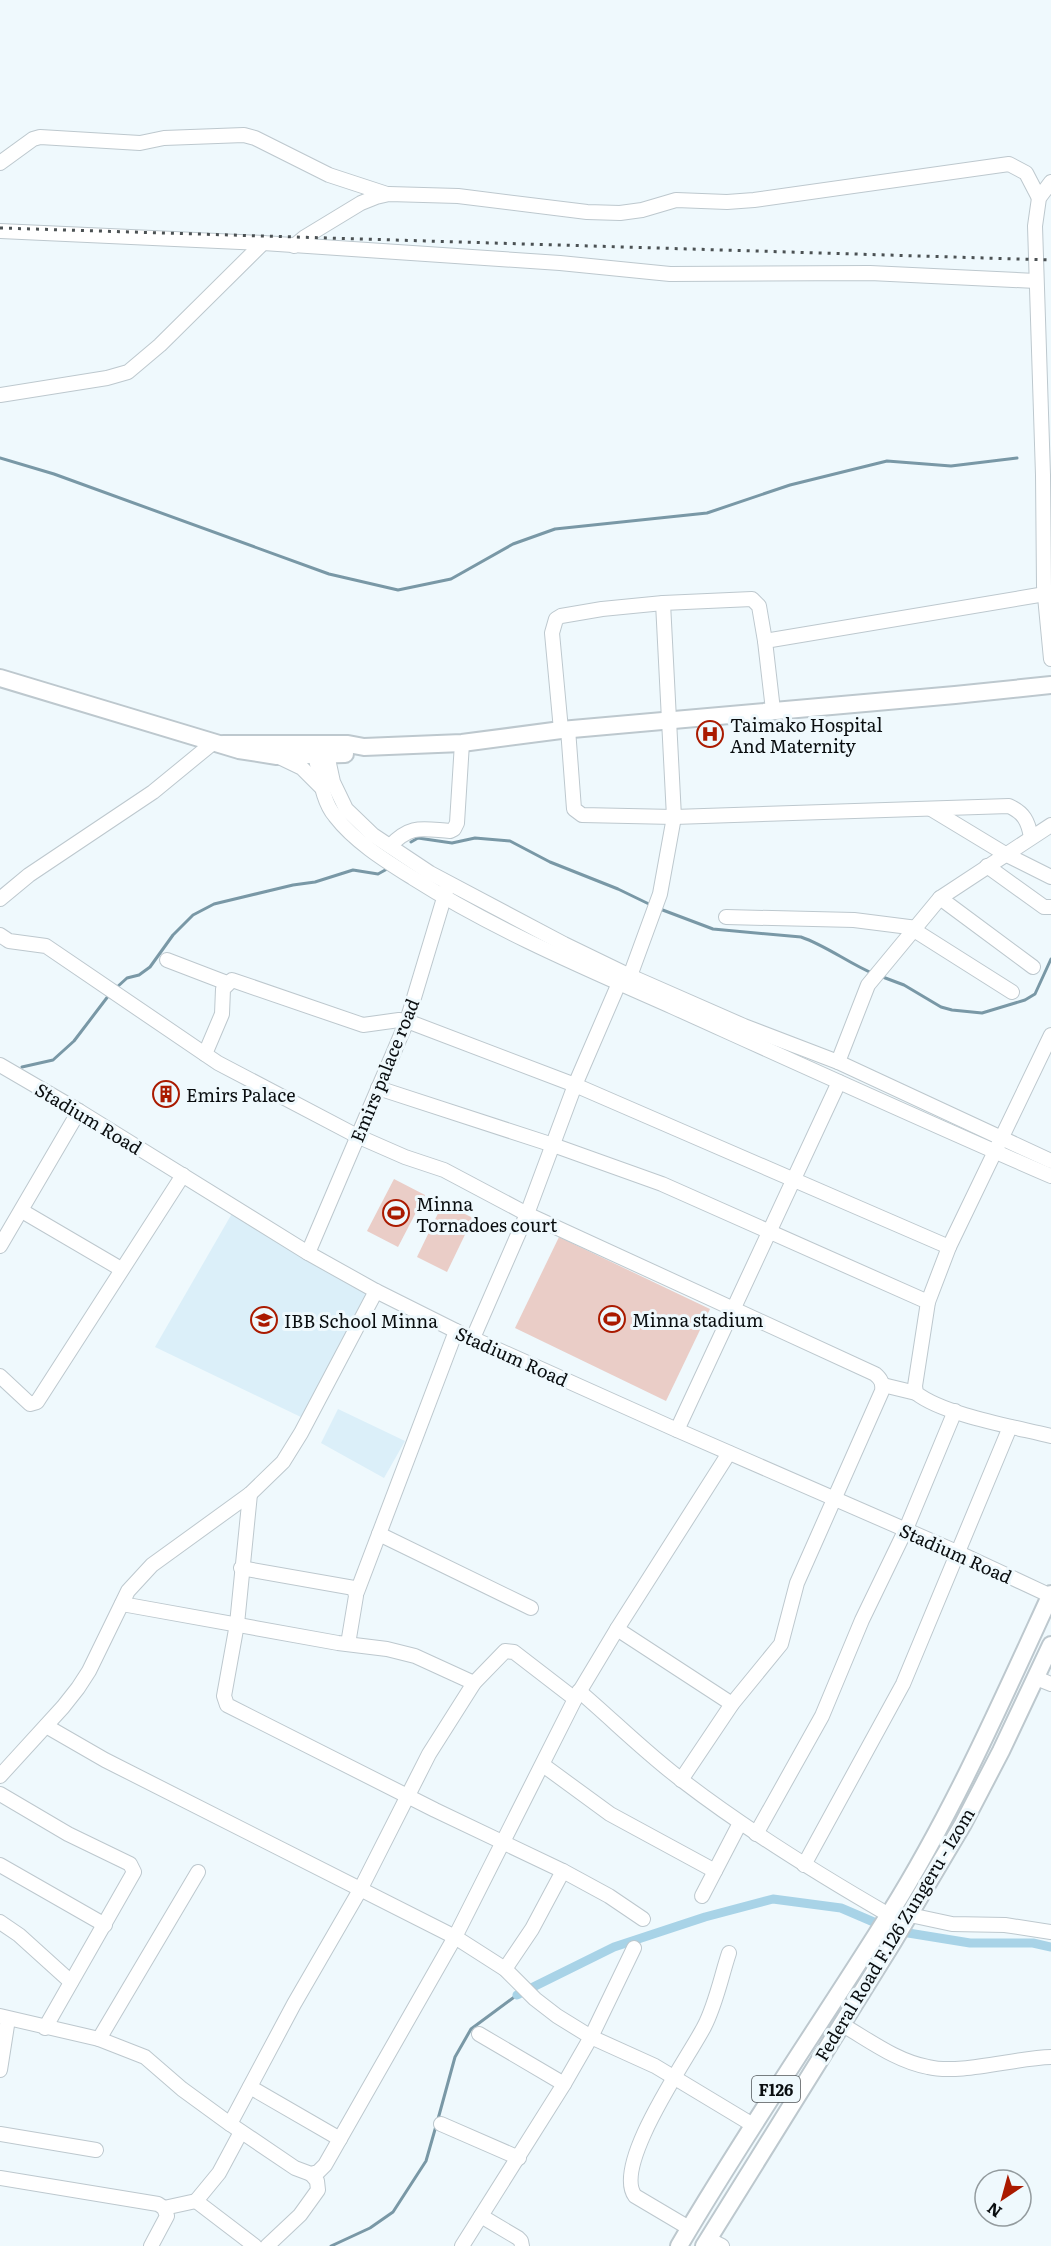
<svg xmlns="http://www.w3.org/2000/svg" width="1051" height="2246" font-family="Literata,serif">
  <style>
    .built { fill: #dbeff9 }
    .green { fill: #eacdc7 }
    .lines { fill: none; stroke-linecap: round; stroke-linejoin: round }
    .stream { stroke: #7998a6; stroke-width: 3 }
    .canal { stroke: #a8d3e7; stroke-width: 9 }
    .minor-casing { stroke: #bdc8ce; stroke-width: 16 }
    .major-casing { stroke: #bdc8ce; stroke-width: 20 }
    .minor { stroke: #fff; stroke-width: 14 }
    .major { stroke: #fff; stroke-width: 16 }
    .rail { stroke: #4b5153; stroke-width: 3; stroke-dasharray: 3 6; stroke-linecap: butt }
    .labels { text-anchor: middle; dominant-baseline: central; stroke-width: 6; stroke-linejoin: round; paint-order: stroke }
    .shield { fill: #eff9fd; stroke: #4f5457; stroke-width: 1.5 }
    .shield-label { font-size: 16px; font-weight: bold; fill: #0a0e10 }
    .poi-label { font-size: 18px; fill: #0a0e10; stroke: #eff9fd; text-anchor: start }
    .street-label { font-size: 18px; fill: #0a0e10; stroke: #eff9fd }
  </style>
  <rect width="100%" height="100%" fill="#eff9fd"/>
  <g class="built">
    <polygon points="234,1210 372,1293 305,1419 155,1347"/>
    <polygon points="338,1409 405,1441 384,1478 321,1443"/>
  </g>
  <g class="green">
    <polygon points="394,1179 425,1195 398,1247 367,1231"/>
    <polygon points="443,1203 473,1218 447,1272 417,1257"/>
    <polygon points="559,1237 710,1309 666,1401 515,1328"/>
  </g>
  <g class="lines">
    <g class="stream">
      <polyline points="0,458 54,474 329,574 398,590 451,579 513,544 555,529 707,513 790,485 887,461 951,466 1017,458"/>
      <polyline points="411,842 418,838 452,843 475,838 510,841 550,862 618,889 651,905"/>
      <path d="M660 909 713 929 801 937C827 946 848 963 874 974"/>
      <polyline points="880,976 904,985 941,1007 952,1010 982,1013 1025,1000 1035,994 1051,959"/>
      <polyline points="116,988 127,978 139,975 150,967 173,935 193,915 214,904 293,885 315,882 353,870 378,874 387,869"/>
      <polyline points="22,1067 53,1060 74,1041 109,995"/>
      <polyline points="438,2119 455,2057 471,2029 517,1995"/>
      <polyline points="331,2246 370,2228 393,2212 426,2161 436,2126"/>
    </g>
    <g class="canal">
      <polyline points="896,1931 970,1943 1033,1943 1051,1947"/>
      <polyline points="517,1995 614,1947 705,1917 773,1899 841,1908 883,1926"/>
    </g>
    <defs>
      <g id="minor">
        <polyline points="0,163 33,139 40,137 140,143 164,138 244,135 255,138 329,175 387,194"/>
        <polyline points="1051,182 1039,198 1035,226 1043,475 1044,586 1051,659"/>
        <polyline points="0,231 263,243 560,263 670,274 870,273 1036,281"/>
        <polyline points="294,246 305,237 361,203 376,197 389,194 458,196 587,212 620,213 642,210 676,200 727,202 754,200 1009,164 1026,173 1039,198"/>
        <polyline points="0,395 107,378 128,372 160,345 263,243"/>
        <polyline points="773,710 765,641 1045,594"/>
        <path d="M568 729 574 809 582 815 674 817 1009 806C1024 813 1028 821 1031 837"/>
        <polyline points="561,730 552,633 556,619 561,616 602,609 663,603"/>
        <polyline points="325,745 333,782 346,809 373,835 430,873 564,944 630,976 744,1026 838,1062 1051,1161"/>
        <path d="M313 748C320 769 320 798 335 816 355 842 386 861 413 878 495 930 585 968 673 1007 799 1064 924 1121 1051 1176"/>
        <polyline points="277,756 302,768 321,787"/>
        <polyline points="931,809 1007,855 1051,877"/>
        <path d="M390 846C411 824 422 829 450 831L454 829 457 823 462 743"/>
        <polyline points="987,866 1044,907 1051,907"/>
        <polyline points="940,898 1033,967"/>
        <polyline points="0,899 29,875 153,792 214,742"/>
        <polyline points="726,917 854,920 917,928"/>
        <polyline points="914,930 1012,992"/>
        <path d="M0 935 9 941 46 946 218 1063 357 1136 405 1157 444 1170 527 1214 875 1374C881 1379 883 1383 882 1391L797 1583 781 1644 732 1704 681 1780"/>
        <polyline points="167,960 227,983"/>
        <polyline points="630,976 660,894 674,817 663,603 752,599 759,606 765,641"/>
        <path d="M1051 1035 949 1247 928 1302 915 1386 916 1393C944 1415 1015 1427 1051 1436"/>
        <polyline points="205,1054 222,1014 223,989 232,980 363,1025 399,1020 407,1021 575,1085 949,1247"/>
        <polyline points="838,1062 868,985 940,898 1051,825"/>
        <polyline points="0,1065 79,1111 308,1253 376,1291 456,1331 677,1430 959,1553 1051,1596"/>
        <polyline points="378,1088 553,1145 662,1184 928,1302"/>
        <polyline points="22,1211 121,1269"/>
        <polyline points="0,1246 79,1111"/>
        <polyline points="308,1253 407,1021 447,888"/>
        <polyline points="473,1338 527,1214 575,1085 619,983"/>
        <polyline points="0,1376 30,1404 37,1402 183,1175"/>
        <polyline points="883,1385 916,1393"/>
        <polyline points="677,1430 839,1082"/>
        <polyline points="250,1494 237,1624 224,1696 227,1705 435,1810 563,1871 609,1896 643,1919"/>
        <polyline points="379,1534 531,1608"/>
        <polyline points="241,1568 354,1588 356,1596 348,1644"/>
        <polyline points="357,1592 456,1331"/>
        <polyline points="122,1604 338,1643 387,1649 415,1656 474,1683"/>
        <polyline points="617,1629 732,1704"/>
        <polyline points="1036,1678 1051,1684"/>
        <path d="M579 1691C614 1721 647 1754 683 1781 748 1831 818 1874 889 1915"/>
        <polyline points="46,1726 105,1760 455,1937 505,1969 535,1999 557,2016 591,2037 655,2066 753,2125"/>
        <polyline points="543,1765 610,1814 715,1871"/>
        <polyline points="0,1776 63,1707 78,1688 89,1671 128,1591 152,1565 250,1494 283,1462 301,1433 376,1291"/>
        <polyline points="0,1794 68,1834 130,1864 134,1872 45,2028"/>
        <polyline points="756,1834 822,1716 862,1620 906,1529 955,1411"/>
        <polyline points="0,1865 105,1925"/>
        <polyline points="804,1865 903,1684 1010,1427"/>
        <polyline points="702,1896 740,1823"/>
        <polyline points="910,1915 952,1924 1005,1925 1051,1932"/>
        <polyline points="0,1922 19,1935 71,1982"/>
        <polyline points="505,1969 532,1929 563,1871"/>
        <polyline points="0,2016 99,2039 145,2057 182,2089 230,2124 295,2168 311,2174 318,2172 325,2165 455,1937 575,1699 617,1629 729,1453"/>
        <path d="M841 2024C869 2040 896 2061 928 2067 960 2075 1014 2058 1051 2057"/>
        <polyline points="479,2034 564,2084"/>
        <polyline points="99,2039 198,1872"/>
        <polyline points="0,2070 8,2019"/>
        <polyline points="250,2087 340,2139"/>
        <polyline points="230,2124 294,2004 360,1890 429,1754 474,1683 505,1651 514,1652 575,1699"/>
        <polyline points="441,2124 519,2158"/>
        <polyline points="241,2132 219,2173 196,2201 255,2246"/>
        <polyline points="0,2134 96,2150"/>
        <polyline points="0,2178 158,2204 164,2208 167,2216 151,2246"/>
        <polyline points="164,2208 196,2201"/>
        <polyline points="481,2216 518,2238 521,2241 522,2246"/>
        <path d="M689 2228 635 2196C612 2165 688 2058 704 2027 716 2004 721 1977 729 1953"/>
        <polyline points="708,2239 722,2246"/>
        <polyline points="267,2246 300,2215 318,2190 317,2181 311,2174"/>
        <polyline points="462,2246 564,2084 591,2037 634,1948"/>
      </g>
      <g id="major">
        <polyline points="0,678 239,750 277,756 345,754"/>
        <polyline points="223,744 348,744 364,747 462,743 561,730 955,695 1051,685"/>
        <path d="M679 2246C745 2133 820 2025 890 1913 953 1812 1001 1703 1051 1594"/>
        <polyline points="704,2246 893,1942 963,1824 1001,1751 1051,1645"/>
      </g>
    </defs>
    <use href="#minor" class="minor-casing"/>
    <use href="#major" class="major-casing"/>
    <use href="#minor" class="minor"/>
    <use href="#major" class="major"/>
    <polyline class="rail" points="0,228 1051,260"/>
  </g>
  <defs>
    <symbol id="hospital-ring" viewBox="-11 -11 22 22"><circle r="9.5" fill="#eff9fd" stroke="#aa1a00" stroke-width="1.5"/><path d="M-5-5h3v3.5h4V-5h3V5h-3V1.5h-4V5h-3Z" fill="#aa1a00"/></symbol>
    <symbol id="building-ring" viewBox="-11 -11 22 22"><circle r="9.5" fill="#eff9fd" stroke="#aa1a00" stroke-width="1.5"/><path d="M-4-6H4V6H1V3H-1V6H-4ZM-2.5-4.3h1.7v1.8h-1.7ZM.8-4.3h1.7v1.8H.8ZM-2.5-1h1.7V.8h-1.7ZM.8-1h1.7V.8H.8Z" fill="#aa1a00"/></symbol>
    <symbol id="stadium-ring" viewBox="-11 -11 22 22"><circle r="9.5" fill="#eff9fd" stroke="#aa1a00" stroke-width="1.5"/><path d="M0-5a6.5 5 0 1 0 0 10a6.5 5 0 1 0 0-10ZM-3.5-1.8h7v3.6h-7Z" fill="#aa1a00"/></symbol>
    <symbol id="school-ring" viewBox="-11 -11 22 22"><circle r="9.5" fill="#eff9fd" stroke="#aa1a00" stroke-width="1.5"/><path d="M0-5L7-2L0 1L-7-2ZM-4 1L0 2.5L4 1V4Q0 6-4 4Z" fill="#aa1a00"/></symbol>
  </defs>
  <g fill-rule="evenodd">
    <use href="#hospital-ring" x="695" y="719" width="30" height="30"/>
    <use href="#building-ring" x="151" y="1079" width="30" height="30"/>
    <use href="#stadium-ring" x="381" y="1198" width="30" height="30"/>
    <use href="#stadium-ring" x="597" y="1304" width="30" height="30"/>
    <use href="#school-ring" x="249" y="1305" width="30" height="30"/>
  </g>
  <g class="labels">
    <rect class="shield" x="752" y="2076" width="48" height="26" rx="4.5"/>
    <g class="shield-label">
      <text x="776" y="2089">F126</text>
    </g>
    <g class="poi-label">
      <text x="730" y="724">Taimako Hospital<tspan x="730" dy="21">And Maternity</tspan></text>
      <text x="186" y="1094">Emirs Palace</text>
      <text x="416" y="1203">Minna<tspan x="416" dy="21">Tornadoes court</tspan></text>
      <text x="632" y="1319">Minna stadium</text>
      <text x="284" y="1320">IBB School Minna</text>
    </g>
    <g class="street-label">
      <text transform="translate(384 1070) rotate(-68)">Emirs palace road</text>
      <text transform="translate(89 1118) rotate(31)">Stadium Road</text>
      <text transform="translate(512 1356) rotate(24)">Stadium Road</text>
      <text transform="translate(956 1553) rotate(24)">Stadium Road</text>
      <text transform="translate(894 1934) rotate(-59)">Federal Road F.126 Zungeru - Izom</text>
    </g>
  </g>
  <g transform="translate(1003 2198) rotate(216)"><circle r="28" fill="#eff9fd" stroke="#939b9e" stroke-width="1.5"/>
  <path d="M0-4.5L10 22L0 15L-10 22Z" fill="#aa1a00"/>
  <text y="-9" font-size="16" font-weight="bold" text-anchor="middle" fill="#0a0e10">N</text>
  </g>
</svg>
